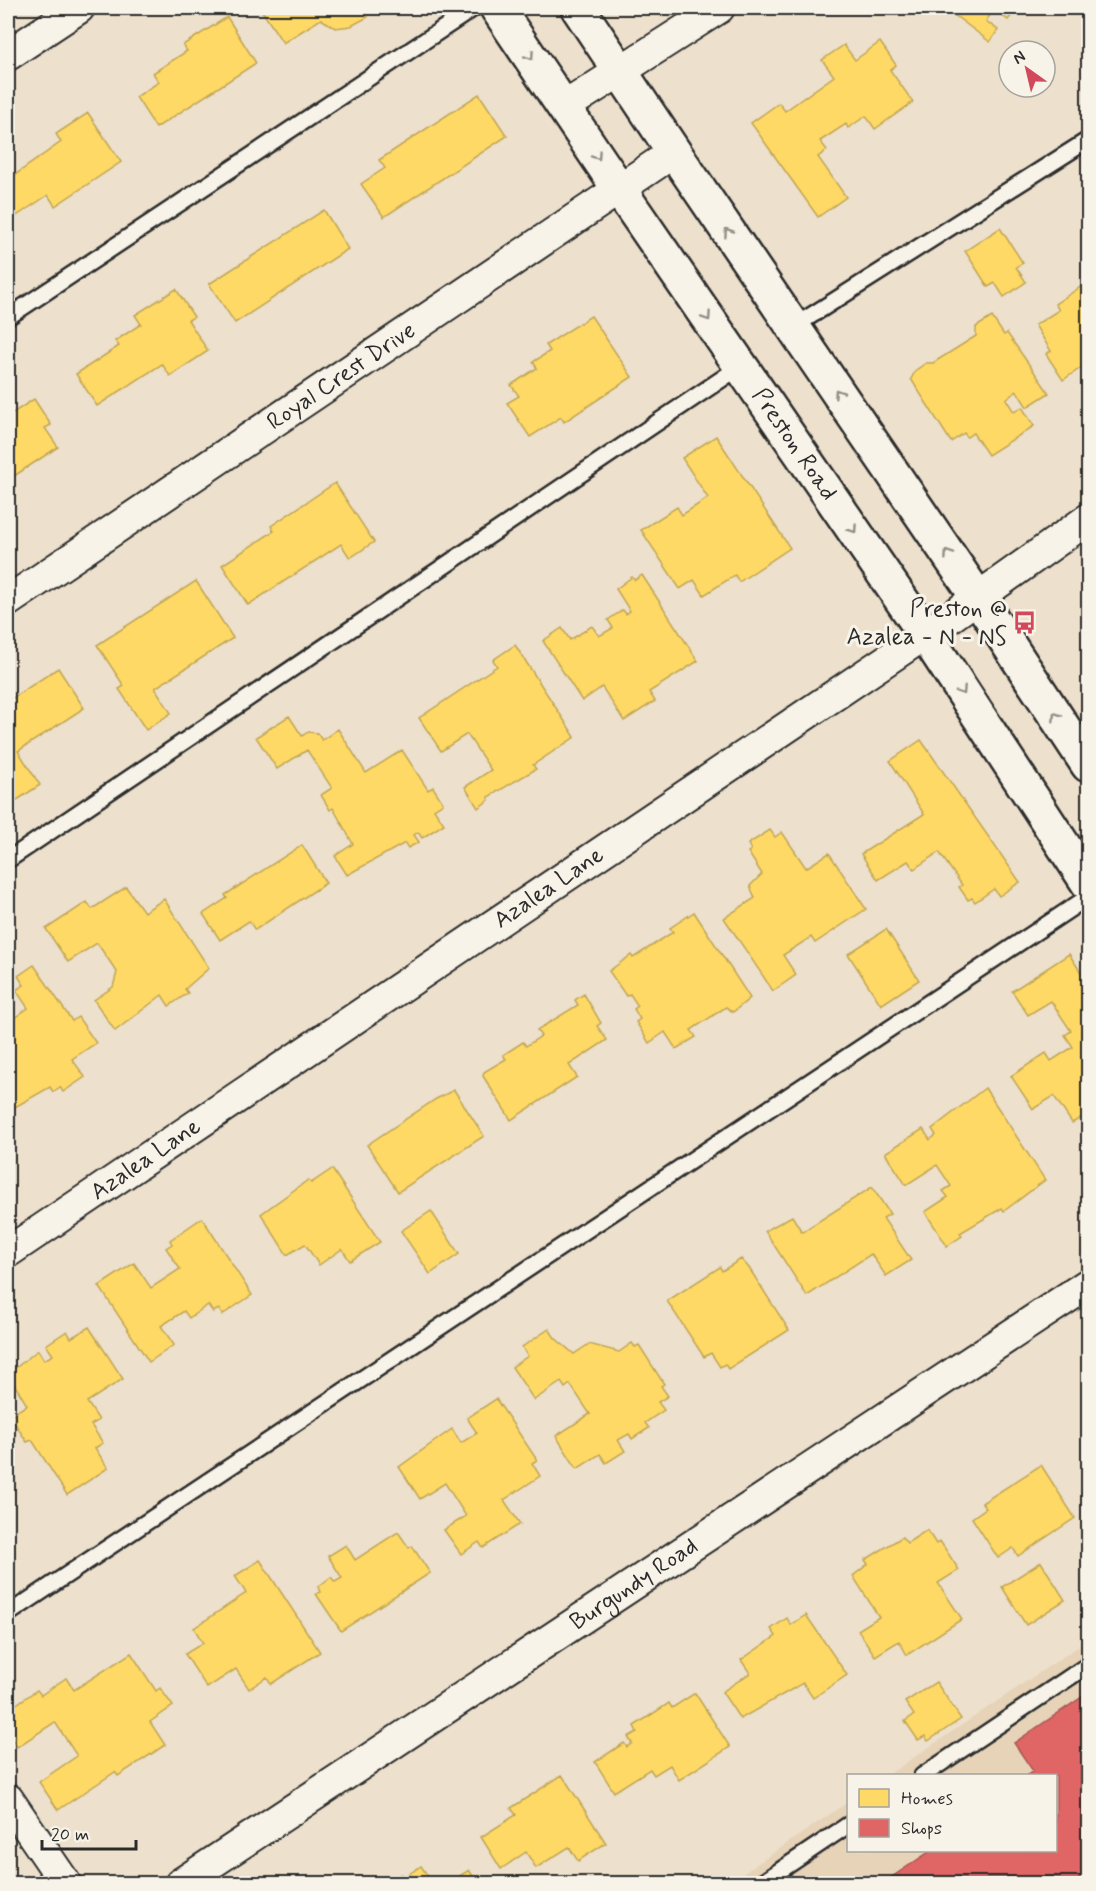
<svg xmlns="http://www.w3.org/2000/svg" width="1096" height="1891" font-family="Mynerve,sans-serif">
  <style>
    .built { fill: #e6d3b8 }
    .homes { fill: #ffd966; stroke: #bfa554; stroke-width: 1.5 }
    .shops { fill: #e06666; stroke: #aa5454; stroke-width: 1.5 }
    .lines { fill: none; stroke-linecap: round; stroke-linejoin: round }
    .service-casing { stroke: #2b2b2b; stroke-width: 20 }
    .minor-casing { stroke: #2b2b2b; stroke-width: 34 }
    .primary-casing { stroke: #2b2b2b; stroke-width: 38 }
    .service { stroke: #f7f3e8; stroke-width: 15 }
    .minor { stroke: #f7f3e8; stroke-width: 30 }
    .primary { stroke: #f7f3e8; stroke-width: 33 }
    .oneway { stroke: #918f8a }
    .labels { text-anchor: middle; dominant-baseline: central; stroke-width: 6; stroke-linejoin: round; paint-order: stroke }
    .street-label { font-size: 24px; fill: #2b2b2b; stroke: #f7f3e8 }
    .poi-label { font-size: 24px; fill: #2b2b2b; stroke: #f7f3e8; text-anchor: end }
  </style>
  <rect width="100%" height="100%" fill="#ede0cc"/>
  <filter id="ink" filterUnits="userSpaceOnUse"><feTurbulence type="fractalNoise" baseFrequency=".0167" numOctaves="2"/><feDisplacementMap in="SourceGraphic" scale="12" xChannelSelector="R" yChannelSelector="G"/><feConvolveMatrix kernelMatrix="1 2 1 2 8 2 1 2 1" color-interpolation-filters="sRGB"/></filter>
  <g filter="url(#ink)">
    <polygon class="built" points="1088,1640 1088,1883 728,1884 848,1802 848,1850 1056,1850 1056,1776 888,1775"/>
    <g class="homes">
      <polygon points="268,8 365,8 363,9 368,17 351,26 335,28 321,19 283,43 262,11"/>
      <polygon points="945,8 980,8 990,15 986,21 998,30 990,42"/>
      <polygon points="991,8 1017,8 1008,20"/>
      <polygon points="227,17 256,63 156,128 136,97 159,82 153,73 187,51 183,45"/>
      <polygon points="880,42 896,65 890,70 913,102 875,129 866,116 848,128 846,124 820,141 827,150 818,157 846,197 818,217 751,123 779,103 785,111 834,76 822,60 844,45 855,60"/>
      <polygon points="479,94 507,136 384,217 361,184 385,168 379,160"/>
      <polygon points="88,113 121,162 55,206 48,195 12,219 8,212 8,180 61,142 56,134"/>
      <polygon points="324,210 348,249 235,323 209,284"/>
      <polygon points="1000,228 1023,263 1016,267 1026,282 1004,297 995,283 988,287 965,251"/>
      <polygon points="1088,282 1088,363 1063,380 1046,354 1051,351 1035,325 1059,310 1055,304"/>
      <polygon points="176,289 194,317 188,320 208,351 170,376 162,364 97,406 76,374 119,346 115,341 141,324 135,315"/>
      <polygon points="591,316 632,377 564,422 561,417 530,437 507,403 519,396 511,385 537,368 533,362 550,351 546,345"/>
      <polygon points="992,317 1004,335 1007,333 1049,393 1027,407 1017,391 1006,399 1014,412 1022,407 1034,426 988,455 973,433 967,437 964,433 951,442 911,379 916,370 926,363 933,363 976,336 976,327"/>
      <polygon points="34,399 51,425 45,428 58,447 8,480 8,416"/>
      <polygon points="716,436 790,548 739,582 735,575 704,595 694,580 680,589 641,530 677,507 682,515 708,498 682,458"/>
      <polygon points="335,483 374,542 350,558 341,544 248,605 222,565 274,531 271,526"/>
      <polygon points="642,575 698,661 649,692 655,701 624,721 602,687 582,701 543,641 562,628 570,640 592,626 599,636 613,628 608,620 623,610 626,614 630,611 616,589 632,577 635,580"/>
      <polygon points="196,581 233,638 155,688 171,713 146,730 119,689 124,686 97,645"/>
      <polygon points="515,645 575,737 533,765 536,769 488,797 489,800 478,808 465,787 491,770 467,734 441,751 419,718 497,666 493,660"/>
      <polygon points="58,668 84,708 18,751 40,785 8,806 8,701"/>
      <polygon points="289,716 302,736 308,732 317,733 322,740 338,729 366,773 402,750 428,790 433,787 443,803 434,809 444,824 422,838 418,832 414,835 419,842 408,848 405,843 347,875 335,856 353,844 333,808 330,810 321,795 332,788 307,750 277,769 256,737"/>
      <polygon points="921,740 1020,882 999,896 994,889 975,902 972,898 968,900 959,887 962,885 939,852 914,869 908,861 878,880 861,854 924,814 890,761"/>
      <polygon points="770,830 775,837 782,832 806,868 829,853 866,909 815,943 811,937 783,955 796,975 773,991 724,918 755,898 750,886 762,874 748,852 751,850 748,844"/>
      <polygon points="302,845 326,883 255,930 249,921 220,940 203,914 227,898 225,895"/>
      <polygon points="126,887 144,912 164,899 209,968 185,989 188,993 169,1006 162,995 115,1031 94,1000 113,987 117,972 97,943 68,962 46,929 87,902 92,909"/>
      <polygon points="694,912 750,998 733,1012 726,1007 691,1030 696,1037 676,1049 665,1032 649,1043 636,1022 640,1019 634,1009 638,1006 630,994 626,996 609,971 631,955 633,958 673,932 670,928"/>
      <polygon points="886,929 919,980 881,1005 848,954"/>
      <polygon points="1069,954 1088,983 1088,1114 1072,1123 1054,1096 1033,1109 1011,1076 1046,1053 1051,1061 1073,1047 1065,1035 1071,1031 1051,1001 1028,1015 1012,991"/>
      <polygon points="34,965 72,1021 78,1017 96,1043 72,1059 85,1077 63,1092 60,1087 53,1092 50,1087 15,1107 8,1095 8,1018 10,1021 28,1008 16,990 24,985 18,976"/>
      <polygon points="584,994 601,1023 597,1026 607,1040 569,1065 577,1077 511,1120 483,1076 484,1072 506,1059 503,1055 523,1042 526,1046 541,1036 537,1030 578,1005 575,1000"/>
      <polygon points="985,1088 1045,1180 1004,1211 1002,1208 960,1233 962,1236 947,1246 925,1212 948,1197 943,1191 951,1186 937,1165 906,1185 885,1153 923,1129 930,1140 936,1135 932,1129"/>
      <polygon points="454,1090 484,1136 398,1192 367,1145 436,1099"/>
      <polygon points="332,1169 380,1242 350,1261 342,1249 319,1265 305,1244 287,1255 261,1214 308,1180 311,1183"/>
      <polygon points="872,1187 890,1214 883,1218 911,1260 886,1276 871,1254 807,1296 765,1231 792,1216 802,1232"/>
      <polygon points="431,1211 459,1254 430,1274 401,1231"/>
      <polygon points="202,1218 252,1295 222,1315 219,1309 213,1312 208,1305 189,1318 184,1311 161,1326 174,1345 149,1362 99,1286 134,1263 151,1288 180,1269 166,1248 172,1244 170,1240"/>
      <polygon points="741,1259 749,1268 789,1330 728,1369 725,1364 720,1367 711,1353 704,1357 667,1301 720,1267 722,1271"/>
      <polygon points="89,1327 123,1379 87,1402 99,1420 91,1425 103,1443 95,1448 108,1468 67,1495 32,1440 27,1442 10,1416 27,1405 8,1374 38,1350 44,1360 53,1355 46,1345 67,1331 71,1338"/>
      <polygon points="549,1329 555,1338 574,1354 589,1344 619,1352 632,1343 635,1347 639,1345 664,1384 661,1386 668,1396 658,1402 664,1410 645,1423 649,1428 632,1439 629,1434 618,1440 625,1451 606,1463 600,1454 577,1469 556,1436 590,1414 570,1384 565,1388 561,1382 534,1400 512,1367 528,1356 522,1347"/>
      <polygon points="496,1399 537,1460 532,1463 540,1476 504,1500 520,1524 483,1548 479,1542 461,1554 444,1530 466,1516 445,1483 420,1499 399,1467 452,1429 461,1443 477,1433 467,1418"/>
      <polygon points="1041,1465 1075,1518 1018,1556 1013,1548 998,1558 972,1518 986,1508 982,1503"/>
      <polygon points="927,1530 936,1544 940,1541 959,1570 938,1583 962,1619 907,1655 899,1641 875,1656 858,1630 879,1617 853,1576 868,1564 865,1560 902,1537 907,1543"/>
      <polygon points="398,1532 409,1548 412,1546 430,1573 341,1631 316,1594 321,1592 318,1587 331,1577 335,1582 342,1578 328,1556 346,1545 355,1560"/>
      <polygon points="260,1560 320,1652 271,1684 267,1677 249,1689 236,1669 207,1688 185,1654 203,1643 194,1628 246,1593 235,1576"/>
      <polygon points="1041,1562 1065,1600 1026,1625 1002,1587"/>
      <polygon points="806,1615 847,1675 813,1698 803,1683 740,1719 722,1692 750,1673 741,1660 776,1636 771,1629 787,1618 791,1625"/>
      <polygon points="131,1653 156,1691 160,1688 173,1706 150,1722 165,1745 118,1776 115,1772 58,1810 39,1782 77,1756 55,1722 17,1747 8,1733 8,1710 37,1690 41,1695 66,1678 74,1690"/>
      <polygon points="936,1682 961,1719 928,1741 925,1736 918,1740 905,1721 914,1715 905,1702"/>
      <polygon points="695,1693 730,1747 679,1780 670,1765 654,1775 650,1769 614,1792 595,1762 624,1743 627,1747 632,1743 628,1737 637,1732 634,1726 669,1703 672,1708"/>
      <polygon points="562,1775 606,1843 578,1861 569,1847 536,1868 526,1852 501,1869 481,1837 516,1815 511,1808"/>
      <polygon points="421,1866 433,1884 386,1884 401,1874 403,1878"/>
      <polygon points="469,1870 478,1884 447,1884"/>
    </g>
    <polygon class="shops" points="1088,1693 1088,1884 888,1884 886,1881 932,1850 1056,1850 1056,1776 1026,1776 1033,1771 1014,1743"/>
    <g class="lines">
      <defs>
        <g id="service">
          <polyline points="8,317 474,8"/>
          <polyline points="793,327 1088,140"/>
          <polyline points="8,860 741,366"/>
          <polyline points="8,1614 1088,897"/>
          <polyline points="922,1776 1088,1665"/>
          <polyline points="760,1884 848,1825"/>
        </g>
        <g id="minor">
          <polyline points="8,55 79,8"/>
          <polyline points="564,107 719,8"/>
          <path id="s1" d="M8 601 674 152"/>
          <path id="s2" d="M8 1252 952 616 1088 519"/>
          <polyline points="8,1799 66,1884"/>
          <path id="s3" d="M180 1884 1088 1284"/>
        </g>
        <g id="primary">
          <path id="s4" d="M497 8 619 189 925 634 1088 883"/>
          <polyline points="578,8 674,152 978,598 1088,765"/>
        </g>
      </defs>
      <use href="#service" class="service-casing"/>
      <use href="#minor" class="minor-casing"/>
      <use href="#primary" class="primary-casing"/>
      <use href="#service" class="service"/>
      <use href="#minor" class="minor"/>
      <use href="#primary" class="primary"/>
    </g>
    <defs><path id="oneway-chevron" d="M-2-3.5L2.5 0L-2 3.5" fill="none" stroke-width="1.6" stroke-linecap="round" stroke-linejoin="round" transform="scale(1.5)"/></defs>
    <g class="oneway">
      <use href="#oneway-chevron" transform="translate(530 56) rotate(56)"/>
      <use href="#oneway-chevron" transform="translate(597 156) rotate(56)"/>
      <use href="#oneway-chevron" transform="translate(728 232) rotate(-124)"/>
      <use href="#oneway-chevron" transform="translate(707 317) rotate(56)"/>
      <use href="#oneway-chevron" transform="translate(838 393) rotate(-124)"/>
      <use href="#oneway-chevron" transform="translate(853 529) rotate(56)"/>
      <use href="#oneway-chevron" transform="translate(948 554) rotate(-124)"/>
      <use href="#oneway-chevron" transform="translate(962 691) rotate(57)"/>
      <use href="#oneway-chevron" transform="translate(1056 716) rotate(-124)"/>
    </g>
  </g>
  <defs>
    <symbol id="bus-bare" viewBox="-9 -9 18 18"><path d="M-5-6H5V4H4V6H2V4H-2V6H-4V4H-5ZM-3.5-4V0h7V-4ZM-3.5 1.2v1.5H-2V1.2ZM2 1.2v1.5H3.5V1.2Z" fill="#d1495b" stroke="#f7f3e8" stroke-width="2.5" paint-order="stroke"/></symbol>
  </defs>
  <g fill-rule="evenodd">
    <use href="#bus-bare" x="1008" y="606" width="33" height="33"/>
  </g>
  <g class="labels">
    <g class="street-label">
      <text stroke="none"><textPath href="#s1" startOffset="402">Royal Crest Drive</textPath></text>
      <text stroke="none"><textPath href="#s4" startOffset="528">Preston Road</textPath></text>
      <text stroke="none"><textPath href="#s2" startOffset="652">Azalea Lane</textPath></text>
      <text stroke="none"><textPath href="#s2" startOffset="166">Azalea Lane</textPath></text>
      <text stroke="none"><textPath href="#s3" startOffset="544">Burgundy Road</textPath></text>
    </g>
    <g class="poi-label">
      <text x="1007" y="609">Preston @<tspan x="1007" dy="28">Azalea - N - NS</tspan></text>
    </g>
  </g>
  <rect width="1096" height="1891" fill="none" stroke="#f7f3e8" stroke-width="30"/>
  <rect x="15" y="15" width="1066" height="1861" fill="none" stroke="#2b2b2b" stroke-width="2" filter="url(#ink)"/>
  <rect x="847" y="1774" width="210" height="78" fill="#f7f3e8" stroke="#a5a39c" stroke-width="1.5"/>
  <rect x="859" y="1789" width="30" height="18" fill="#ffd966" stroke="#a5a39c" stroke-width="1.5"/>
  <text x="901" y="1804" font-size="18" fill="#2b2b2b">Homes</text>
  <rect x="859" y="1819" width="30" height="18" fill="#e06666" stroke="#a5a39c" stroke-width="1.5"/>
  <text x="901" y="1834" font-size="18" fill="#2b2b2b">Shops</text>
  <g transform="translate(1027 69) rotate(326)"><circle r="28" fill="#f7f3e8" stroke="#a5a39c" stroke-width="1.5"/>
  <path d="M0-4.5L10 22L0 15L-10 22Z" fill="#d1495b"/>
  <text y="-9" font-size="16" font-weight="bold" text-anchor="middle" fill="#2b2b2b">N</text>
  </g>
  <path d="M42 1840v9h94v-9" fill="none" stroke="#2b2b2b" stroke-width="3"/>
  <text x="51" y="1840" font-size="18" fill="#2b2b2b" stroke="#f7f3e8" stroke-width="4.5" paint-order="stroke">20 m</text>
</svg>
